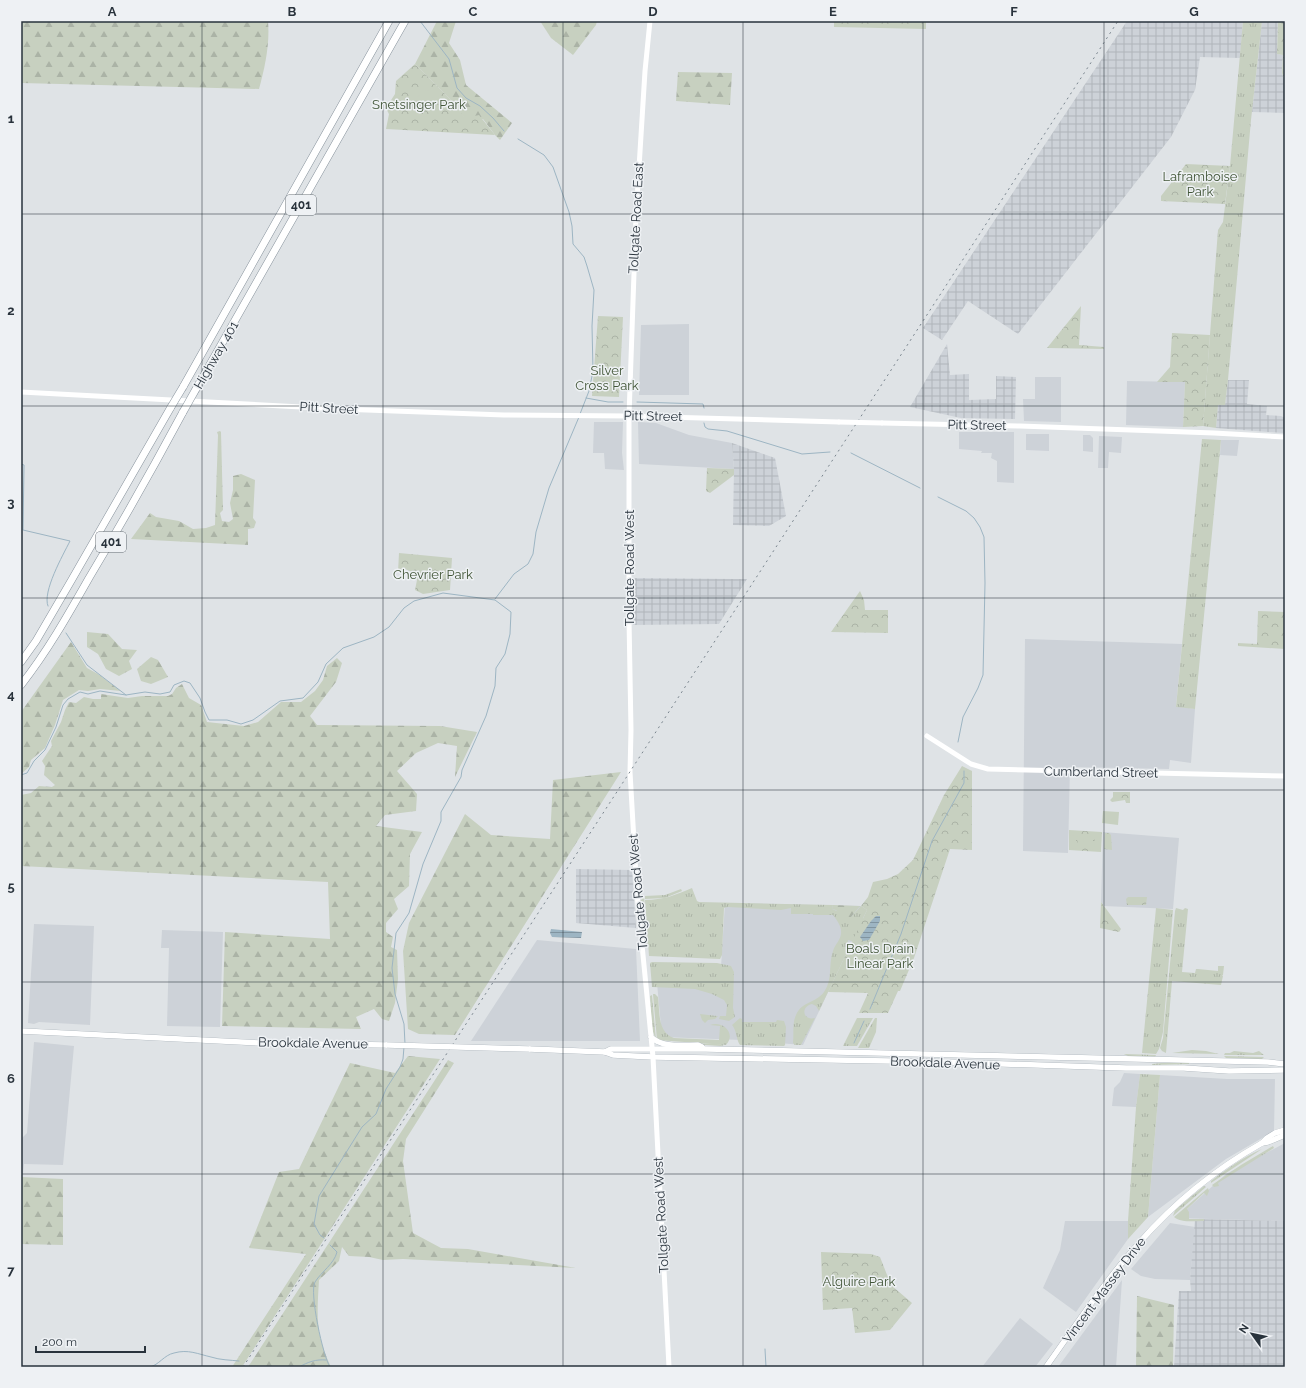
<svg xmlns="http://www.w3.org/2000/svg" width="1306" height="1388" font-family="Raleway,sans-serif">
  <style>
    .built { fill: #cdd2d8 }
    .industrial { fill: url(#industrial-grid) }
    .grass { fill: url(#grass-tufts) }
    .forest { fill: url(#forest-firs) }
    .park { fill: url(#park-crowns) }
    .pitch { fill: #c7d0c0 }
    .water { fill: url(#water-rules) }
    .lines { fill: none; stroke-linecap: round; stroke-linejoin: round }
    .stream { stroke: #9db5c3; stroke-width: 1 }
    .primary-casing { stroke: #9fa9b1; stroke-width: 6 }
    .highway-casing { stroke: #87929c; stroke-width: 8 }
    .secondary { stroke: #fff; stroke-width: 5 }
    .primary { stroke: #fff; stroke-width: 5.5 }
    .highway { stroke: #fff; stroke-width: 7 }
    .rail { stroke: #7a858e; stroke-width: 1; stroke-dasharray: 2 4; stroke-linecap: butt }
    .primary-bridge-casing { stroke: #9fa9b1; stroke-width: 6; stroke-linecap: butt }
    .highway-bridge-casing { stroke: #87929c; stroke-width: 8; stroke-linecap: butt }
    .secondary-bridge { stroke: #fff; stroke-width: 5 }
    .primary-bridge { stroke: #fff; stroke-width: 5.5 }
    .highway-bridge { stroke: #fff; stroke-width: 7 }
    .grid { fill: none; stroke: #29333c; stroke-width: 1; stroke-opacity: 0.55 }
    .labels { text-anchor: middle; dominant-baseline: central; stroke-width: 3; stroke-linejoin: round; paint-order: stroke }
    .shield { fill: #eef1f4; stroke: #646c73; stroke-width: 1 }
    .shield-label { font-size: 12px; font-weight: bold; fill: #29333c }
    .park-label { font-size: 13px; fill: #425638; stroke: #eef1f4 }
    .street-label { font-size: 13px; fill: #29333c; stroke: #eef1f4 }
    .neatline { fill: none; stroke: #29333c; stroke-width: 1.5 }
    .grid-label { font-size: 13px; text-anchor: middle; font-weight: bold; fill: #29333c }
  </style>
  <defs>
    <pattern id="industrial-grid" width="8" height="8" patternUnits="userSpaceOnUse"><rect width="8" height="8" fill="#cdd2d8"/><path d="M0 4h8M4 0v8" fill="none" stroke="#b0b5ba"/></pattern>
    <pattern id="grass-tufts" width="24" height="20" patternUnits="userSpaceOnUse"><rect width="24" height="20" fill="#c7d0c0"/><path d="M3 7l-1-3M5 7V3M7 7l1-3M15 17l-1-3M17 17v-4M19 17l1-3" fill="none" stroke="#abb3a6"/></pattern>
    <pattern id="forest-firs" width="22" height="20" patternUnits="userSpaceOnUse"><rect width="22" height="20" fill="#c7d0c0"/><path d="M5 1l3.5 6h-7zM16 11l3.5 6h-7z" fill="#abb3a6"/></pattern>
    <pattern id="park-crowns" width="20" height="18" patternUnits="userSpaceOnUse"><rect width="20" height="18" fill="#c7d0c0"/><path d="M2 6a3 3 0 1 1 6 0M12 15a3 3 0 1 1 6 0" fill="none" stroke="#abb3a6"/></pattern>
    <pattern id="water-rules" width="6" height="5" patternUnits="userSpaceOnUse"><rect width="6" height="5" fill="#9db5c3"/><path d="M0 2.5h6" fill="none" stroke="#8094a0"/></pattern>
  </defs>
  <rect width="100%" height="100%" fill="#dfe3e6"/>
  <g class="built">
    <polygon points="689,324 689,395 639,395 641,325"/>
    <polygon points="1035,377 1061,377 1061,422 1024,421 1023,399 1035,399"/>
    <polygon points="1127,381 1185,382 1183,427 1126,425"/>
    <polygon points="594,422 623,422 622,453 624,470 605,469 604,453 593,453"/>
    <polygon points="638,422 656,423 689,435 732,443 734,469 639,464"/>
    <polygon points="959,432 1014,432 1014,483 997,482 997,461 991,458 992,453 981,453 982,451 959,449"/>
    <polygon points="1026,434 1049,434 1049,451 1026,450"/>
    <polygon points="1083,435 1090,435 1093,438 1093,452 1083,451"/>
    <polygon points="1099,436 1122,437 1121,453 1109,452 1108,468 1098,468"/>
    <polygon points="1221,440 1239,440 1237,456 1220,455"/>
    <polygon points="1025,639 1182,644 1176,706 1195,709 1191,763 1170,760 1169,769 1070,767 1068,853 1023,851"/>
    <polygon points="1103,832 1179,838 1173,909 1104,906 1101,902"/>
    <polygon points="725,903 861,906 867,910 803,1045 742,1040 662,1037 657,983 732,985 731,967 721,967"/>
    <polygon points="34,924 94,926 90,1025 39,1022 34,1024 28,1023"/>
    <polygon points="162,930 223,932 220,1027 167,1026 169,948 161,948"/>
    <polygon points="537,940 636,949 640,1041 471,1041"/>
    <polygon points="34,1042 74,1046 63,1165 24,1164 23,1173 21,1173 21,1139 27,1133"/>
    <polygon points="1124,1073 1140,1074 1136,1107 1112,1106 1114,1088 1120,1082"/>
    <polygon points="1160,1075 1227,1079 1275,1079 1274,1131 1226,1159 1148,1217"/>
    <polygon points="1285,1143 1285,1221 1177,1218 1226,1174"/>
    <polygon points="1065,1221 1128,1221 1128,1239 1076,1312 1043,1288 1060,1250"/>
    <polygon points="1170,1223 1195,1227 1190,1280 1155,1279 1141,1276 1131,1269"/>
    <polygon points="1122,1280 1116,1367 1058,1367"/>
    <polygon points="1020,1318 1053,1344 1035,1367 982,1367"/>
  </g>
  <g class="industrial">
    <polygon points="1127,21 1243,21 1240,58 1200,57 1195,90 1171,137 1018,334 968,301 942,340 923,328"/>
    <polygon points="1262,21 1278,21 1277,54 1283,55 1282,73 1285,82 1285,113 1252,112"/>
    <polygon points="947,344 950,375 969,374 969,400 996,399 996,376 1016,377 1015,419 961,418 910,407"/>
    <polygon points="1228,380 1249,380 1247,404 1267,406 1266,415 1281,416 1285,418 1283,433 1216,428 1218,404 1225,405"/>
    <polygon points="732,443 775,458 786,516 769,526 733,525 734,469"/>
    <polygon points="634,578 733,579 747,579 719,624 633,625"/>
    <polygon points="576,869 632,870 636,928 576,923"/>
    <polygon points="1195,1219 1285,1221 1285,1367 1174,1367 1179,1291 1191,1291 1190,1280"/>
  </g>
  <g class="grass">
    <polygon points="1243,21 1262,21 1251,120 1228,380 1225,405 1218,405 1216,428 1203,426 1218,230 1223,222 1230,166"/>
    <polygon points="1202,439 1221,440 1195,709 1176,707"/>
    <path d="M692 888 697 901 699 902 833 905 832 909 851 917 861 906 867 910 863 918 869 946 848 940 846 954 819 1011 816 1006 812 1004C800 1007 803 1021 815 1018L801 1045H795L793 1043C794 1034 792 1023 796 1015 802 1001 816 1003 824 992 833 979 828 965 833 951 835 944 842 939 841 931 841 926 837 920 833 915H813V914H791V908L781 910 728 907 724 908 722 955 720 959 649 956 645 900C663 900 676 895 692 888Z"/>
    <polygon points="681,889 682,891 665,898 645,899 645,896 665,895"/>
    <polygon points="644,897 648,947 645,945 640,901"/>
    <polygon points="1156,908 1173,910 1163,1032 1159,1049 1156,1054 1142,1053"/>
    <polygon points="1176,908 1183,910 1185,908 1188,909 1182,972 1195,973 1196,969 1198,969 1218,971 1218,966 1224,966 1223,975 1222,976 1223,976 1221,985 1172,981 1166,1053 1162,1051 1160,1048 1163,1038 1175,911"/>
    <polygon points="652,962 717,963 731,966 734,972 733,1008 735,1017 729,1021 719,1019 720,1016 726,1016 727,1005 724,1000 712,994 695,989 652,987 650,963"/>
    <path d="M653 994H655L658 997C660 1012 657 1032 674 1038L719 1040 720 1026 710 1025C722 1020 737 1033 726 1045L715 1044 724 1045 721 1046 676 1043 712 1044 657 1040Z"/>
    <polygon points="652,995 656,1040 652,1029 650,996"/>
    <polygon points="700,1014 717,1016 718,1016 715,1019 708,1020 705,1023 702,1020"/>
    <path d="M740 1018 742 1019V1022H776L777 1020 784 1021 786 1027 785 1045 784 1046 740 1045C736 1039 737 1031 732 1025Z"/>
    <polygon points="857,1018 873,1018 857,1046 843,1046"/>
    <polygon points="875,1018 877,1018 876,1032 869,1048 858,1048"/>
    <polygon points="1192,1050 1206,1051 1219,1054 1172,1053"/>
    <polygon points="1234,1051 1253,1053 1259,1051 1264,1055 1224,1055 1225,1053 1230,1053"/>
    <polygon points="1124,1054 1125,1054 1156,1055 1155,1057 1128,1056"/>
    <polygon points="1224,1056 1264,1057 1262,1059 1226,1058"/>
    <polygon points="1170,1062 1189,1062 1189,1064 1152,1065 1152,1064"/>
    <polygon points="1140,1074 1160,1075 1148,1217 1128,1239 1128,1221 1136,1107"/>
    <polygon points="1273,1146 1274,1148 1218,1183 1219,1186 1214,1187 1212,1185 1241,1165"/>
    <path d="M1262 1149 1211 1183V1181C1227 1169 1243 1157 1262 1149Z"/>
    <polygon points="1204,1186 1206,1187 1173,1216 1175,1210"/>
    <path d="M1208 1188 1209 1191 1207 1196 1204 1193 1187 1209 1189 1212V1219H1204V1221C1195 1221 1181 1223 1174 1217Z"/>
  </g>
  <g class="forest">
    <path d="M21 21H268C270 44 265 67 259 89L21 83Z"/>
    <polygon points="437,21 456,21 449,43 460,60 466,85 512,123 500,140 495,135 483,119 465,119 450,99 415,64"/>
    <polygon points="540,21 597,21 596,25 573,55 551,38"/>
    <polygon points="678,72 732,73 730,105 676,101"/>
    <polygon points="220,431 221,432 223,510 220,513 222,521 229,522 233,519 230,503 233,490 233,476 241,474 255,480 253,518 256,522 254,528 248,529 248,545 131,539 150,513 156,517 179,521 193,529 206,528 215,525 218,435 217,432"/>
    <polygon points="87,632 108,634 122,649 137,650 129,661 132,669 119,676 106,669 98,654 87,647"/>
    <polygon points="71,642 87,668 98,674 121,691 100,689 88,691 79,690 63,700 55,725 45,748 31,760 29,767 21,774 21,712"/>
    <polygon points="151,657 158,660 168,677 151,684 141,681 137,669"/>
    <polygon points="337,658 342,663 336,682 310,716 317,725 440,726 477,732 455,777 457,746 438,743 416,753 397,771 417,794 416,811 385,815 376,826 422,832 410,854 409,886 394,899 398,909 386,923 386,932 393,937 391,947 397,950 398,979 395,1003 389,1021 382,1019 374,1009 356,1017 361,1029 222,1026 225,932 330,939 328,882 21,866 21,795 31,793 39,786 52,787 55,785 44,775 45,766 42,761 52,746 51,741 61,722 65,710 69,702 76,703 84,697 93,699 101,699 101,694 128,698 142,696 168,696 172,694 176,688 182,684 189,698 201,705 207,722 244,726 258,722 281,702 301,702 315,691 323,680 327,666"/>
    <polygon points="621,772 455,1035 419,1034 408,1029 403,951 409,923 465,814 491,835 550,839 553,780"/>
    <polygon points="833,905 860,906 851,917 845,921 836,910 832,909"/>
    <polygon points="408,1056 440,1059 242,1367 232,1367 306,1254 249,1248 279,1172 299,1169 350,1063 395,1073"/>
    <path d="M448 1060 454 1063 406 1139 403 1161 413 1233 441 1248 468 1249 576 1268 403 1259 383 1260 369 1257 349 1256 342 1247 339 1261 319 1280C317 1316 315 1333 331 1367H248Z"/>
    <polygon points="21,1177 63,1179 63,1245 21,1244"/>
    <polygon points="1137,1296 1174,1305 1173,1367 1136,1367"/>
  </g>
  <g class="park">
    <polygon points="834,21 926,21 926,29 834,27"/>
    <polygon points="1278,21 1285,21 1285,82 1282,73 1283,55 1277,54"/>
    <polygon points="415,64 450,99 465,118 479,115 495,135 386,129 389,114 386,108 395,94 396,81"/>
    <polygon points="1186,164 1230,166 1225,204 1161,201 1161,196"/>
    <polygon points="1081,306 1079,345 1104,347 1104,349 1047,348"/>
    <polygon points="598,316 623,317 619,397 592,396"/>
    <polygon points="1172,333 1210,335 1203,426 1183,427 1185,382 1157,382 1170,367"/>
    <polygon points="707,468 734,469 734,475 710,493 706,491"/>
    <polygon points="399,553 452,558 450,590 423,594 415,590 417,580 414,573 405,569 398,572"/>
    <polygon points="860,591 864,600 865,610 888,610 888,633 831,632"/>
    <polygon points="1258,611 1285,612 1285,649 1238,646 1238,643 1257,644"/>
    <polygon points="962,766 972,771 972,850 950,849 914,958 900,991 898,991 888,1013 859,1013 868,993 828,992 867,910 861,906 868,897 873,882 887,879 898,874 913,860 944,795"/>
    <polygon points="1113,792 1130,792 1130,803 1126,803 1125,800 1112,802 1110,800 1113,797"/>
    <polygon points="1069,830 1102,832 1101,852 1069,850"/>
    <polygon points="1105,833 1109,833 1111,835 1112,850 1104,849"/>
    <polygon points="1128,897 1147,897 1146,905 1127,905 1126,899"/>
    <polygon points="1101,902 1121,929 1119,932 1100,928"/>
    <polygon points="821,1252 871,1254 880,1257 891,1285 912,1303 890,1330 855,1333 852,1308 823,1310"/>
  </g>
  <g class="pitch">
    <polygon points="425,90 431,91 433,102 432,106 419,105 417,98 420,94"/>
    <polygon points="1103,811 1119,812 1118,825 1102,823"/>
    <polygon points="1070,835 1076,836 1076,849 1070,848"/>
    <polygon points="1078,836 1084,836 1083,849 1077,849"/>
    <polygon points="1087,836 1093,837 1093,850 1087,849"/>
    <polygon points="1095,837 1101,837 1100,850 1094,850"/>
  </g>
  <g class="water">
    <polygon points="876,916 880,916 880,921 869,940 863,941 860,937 871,921"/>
    <polygon points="551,929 582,932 581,938 552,937 550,933"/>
  </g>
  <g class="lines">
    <g class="stream">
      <polyline points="420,21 449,59 457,88 466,98 480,106 493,118 504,131"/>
      <polyline points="518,139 544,155 553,167 569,212 572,226 573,244 584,257 587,266 594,290 592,326 593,371 589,391 580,414"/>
      <polyline points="586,398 608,402 623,402"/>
      <polyline points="637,402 703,404 704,408"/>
      <polyline points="704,423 705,427 708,429 727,431 802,454 830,452"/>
      <polyline points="851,453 920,488"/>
      <path d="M21 464 24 465 23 530 70 541C63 555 42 592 48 606"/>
      <polyline points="938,497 966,511 974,518 980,527 984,537 985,583 983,675 978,688 963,717 958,742"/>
      <polyline points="495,599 514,574 528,564 533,554 536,532 549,488 579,417"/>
      <polyline points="66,633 87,665 126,695"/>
      <polyline points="21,775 27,773 34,761 45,750 56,727 63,705 68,699 80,692 88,694 100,691 126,695 145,692 160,694 170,692 174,685 184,681 190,683 200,698 205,712 209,720 227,720 241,724 253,720 280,701 303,698 318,682 326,664 343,648 374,637 389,627 404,608 414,601 443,593 495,600 511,612 510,634 505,654 496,668 495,686 486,716 462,770 461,777 441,812 441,821 423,864 409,913 396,933 392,968 395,994 404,1024 405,1044"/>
      <polyline points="870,1009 901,934 932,841 964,783 964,771"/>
      <polyline points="854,1043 864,1021"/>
      <polyline points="324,1238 320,1235 314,1224 319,1196 362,1127 376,1114 386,1089 400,1067 403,1059 404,1047"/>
      <path d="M330 1245 337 1252C334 1264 322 1271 315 1282 309 1292 323 1357 330 1367"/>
      <polyline points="765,1349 766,1367"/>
      <path d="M150 1367C159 1365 164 1355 174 1353 188 1349 198 1354 211 1357 220 1360 230 1360 239 1361"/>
      <path d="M299 1367C308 1362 316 1359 326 1360"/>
    </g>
    <defs>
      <g id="primary">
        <polyline points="21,1031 260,1043 387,1045"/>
        <path d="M651 1037C662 1048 683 1045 698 1045L702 1047"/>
        <polyline points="529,1049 605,1052 613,1055 653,1057 946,1062 1126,1068 1184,1068 1229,1071 1285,1070"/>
        <polyline points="605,1052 611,1049 706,1049 1268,1062 1285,1064"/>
        <polyline points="1262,1143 1268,1142 1285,1135"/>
        <path d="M1046 1367C1076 1325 1105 1281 1139 1243 1174 1203 1216 1169 1262 1143L1267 1138 1275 1133 1285 1130"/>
      </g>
      <g id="highway">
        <polyline points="183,387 389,21"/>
        <polyline points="196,389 405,21"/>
        <polyline points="21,662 36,641 71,581 171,407"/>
        <path d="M21 685C47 652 68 615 89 578 122 523 153 468 183 412"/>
      </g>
    </defs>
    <use href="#primary" class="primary-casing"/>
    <use href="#highway" class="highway-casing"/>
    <g class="secondary">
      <polyline points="650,21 645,71 636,216 629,416 629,619 631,730 630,772 637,894 653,1057 669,1367"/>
      <polyline points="21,392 339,409 504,415 629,416 839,422"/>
      <polyline points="882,423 1020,426 1214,433 1285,437"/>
      <polyline points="927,736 971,764 988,769 1285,776"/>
    </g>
    <use href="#primary" class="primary"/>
    <use href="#highway" class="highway"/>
    <polyline class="rail" points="243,1367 1118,21"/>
    <defs>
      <polyline id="primary-bridge" points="387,1045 529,1049"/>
      <g id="highway-bridge">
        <polyline points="171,407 183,387"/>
        <polyline points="183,412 196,389"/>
      </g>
    </defs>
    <use href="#primary-bridge" class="primary-bridge-casing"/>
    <use href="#highway-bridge" class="highway-bridge-casing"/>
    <polyline class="secondary-bridge" points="839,422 882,423"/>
    <use href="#primary-bridge" class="primary-bridge"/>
    <use href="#highway-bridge" class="highway-bridge"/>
  </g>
  <path class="grid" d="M202 21V1367M383 21V1367M563 21V1367M743 21V1367M923 21V1367M1104 21V1367M21 214H1285M21 406H1285M21 598H1285M21 790H1285M21 982H1285M21 1174H1285"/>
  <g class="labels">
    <g class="shield">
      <rect x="286" y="195" width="30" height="20" rx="3"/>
      <rect x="96" y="532" width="30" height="20" rx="3"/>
    </g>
    <g class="shield-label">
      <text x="301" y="205">401</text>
      <text x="111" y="542">401</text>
    </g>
    <g class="park-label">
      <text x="419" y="104">Snetsinger Park</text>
      <text x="1200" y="176">Laframboise<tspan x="1200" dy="15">Park</tspan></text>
      <text x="607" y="370">Silver<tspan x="607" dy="15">Cross Park</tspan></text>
      <text x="433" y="574">Chevrier Park</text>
      <text x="880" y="948">Boals Drain<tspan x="880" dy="15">Linear Park</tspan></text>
      <text x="859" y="1281">Alguire Park</text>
    </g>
    <g class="street-label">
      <text transform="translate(636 218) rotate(-87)">Tollgate Road East</text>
      <text transform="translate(216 355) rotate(-60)">Highway 401</text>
      <text transform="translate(329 408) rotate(3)">Pitt Street</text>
      <text transform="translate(653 416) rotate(1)">Pitt Street</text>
      <text transform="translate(977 425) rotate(1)">Pitt Street</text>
      <text transform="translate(629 568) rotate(-90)">Tollgate Road West</text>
      <text transform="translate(1101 772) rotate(1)">Cumberland Street</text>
      <text transform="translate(638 892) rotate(-95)">Tollgate Road West</text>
      <text transform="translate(313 1043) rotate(1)">Brookdale Avenue</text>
      <text transform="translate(945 1063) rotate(2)">Brookdale Avenue</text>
      <text transform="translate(661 1215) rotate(-93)">Tollgate Road West</text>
      <text transform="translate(1104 1290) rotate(-53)">Vincent Massey Drive</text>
    </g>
  </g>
  <rect width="1306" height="1388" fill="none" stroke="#eef1f4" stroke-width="44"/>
  <g transform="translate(1252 1334) rotate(303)" stroke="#eef1f4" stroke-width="3" paint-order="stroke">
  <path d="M0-3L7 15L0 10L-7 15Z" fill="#29333c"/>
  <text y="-6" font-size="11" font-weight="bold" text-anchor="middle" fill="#29333c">N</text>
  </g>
  <path d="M36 1346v6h109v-6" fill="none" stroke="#29333c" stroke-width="2"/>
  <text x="42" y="1346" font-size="12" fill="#29333c" stroke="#eef1f4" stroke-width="3" paint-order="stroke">200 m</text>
  <rect x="22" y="22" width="1262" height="1344" class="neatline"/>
  <g class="grid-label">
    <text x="112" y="16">A</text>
    <text x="292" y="16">B</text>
    <text x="473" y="16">C</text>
    <text x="653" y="16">D</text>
    <text x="833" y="16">E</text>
    <text x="1014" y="16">F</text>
    <text x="1194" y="16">G</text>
    <text x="11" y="123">1</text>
    <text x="11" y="315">2</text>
    <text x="11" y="507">3</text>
    <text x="11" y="699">4</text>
    <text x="11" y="891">5</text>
    <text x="11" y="1083">6</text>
    <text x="11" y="1275">7</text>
  </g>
</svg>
